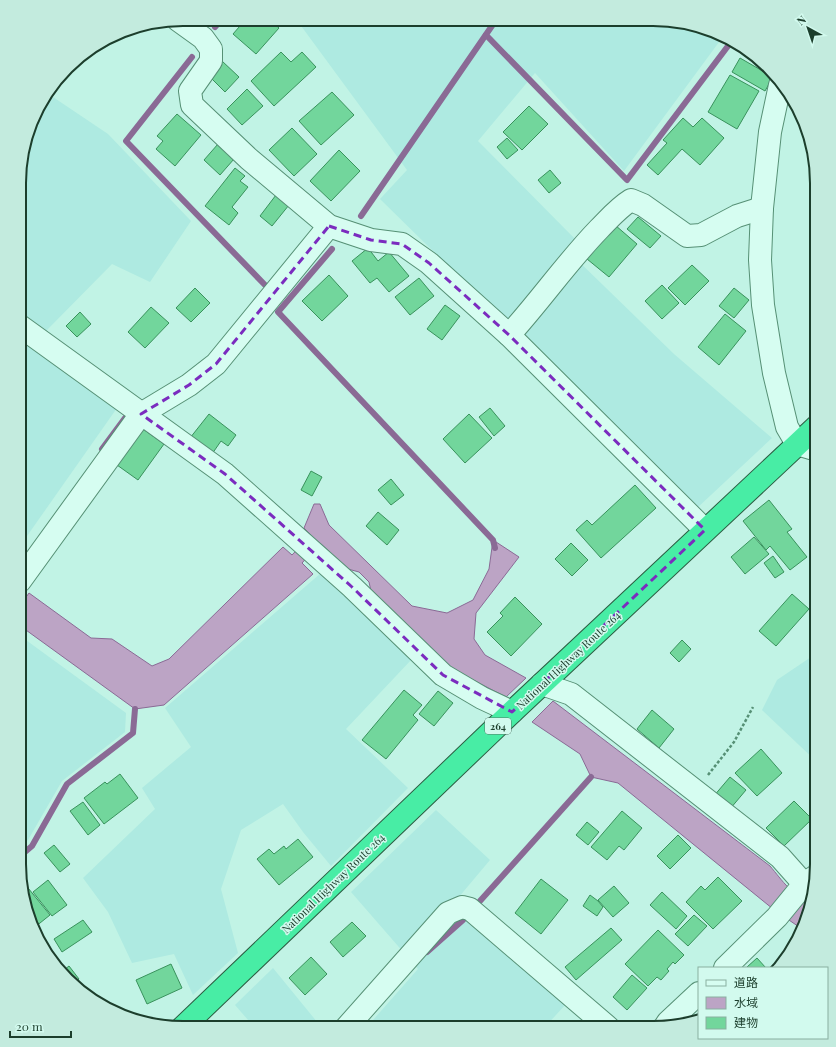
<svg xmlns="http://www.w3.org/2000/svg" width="836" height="1047" font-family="'Playfair Display','Noto Sans JP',serif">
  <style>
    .farmland { fill: #aeeae1 }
    .water { fill: #bca4c5; stroke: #8a6a95 }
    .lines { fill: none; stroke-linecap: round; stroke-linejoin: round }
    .stream { stroke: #8a6a95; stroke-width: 6 }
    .building { fill: #72d69c; stroke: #39925c }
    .street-casing { stroke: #569075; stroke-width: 24 }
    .highway-casing { stroke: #2b5d42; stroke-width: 24 }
    .path { stroke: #569075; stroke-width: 2.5; stroke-dasharray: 3 2; stroke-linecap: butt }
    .street { stroke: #d6fdf1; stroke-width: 22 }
    .highway { stroke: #48eda5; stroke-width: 22 }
    .marked { fill: none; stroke: #7b2cbf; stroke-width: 3; stroke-dasharray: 8 5; stroke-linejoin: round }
    .labels { text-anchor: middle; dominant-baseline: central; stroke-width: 3; stroke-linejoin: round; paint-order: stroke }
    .shield { fill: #d2faee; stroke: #537666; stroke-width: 1 }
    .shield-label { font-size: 10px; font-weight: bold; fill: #1c3e2c }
    .street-label { font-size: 11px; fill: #1c3e2c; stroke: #d2faee }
    .rim { fill: none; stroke: #1c3e2c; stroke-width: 2 }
  </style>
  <rect width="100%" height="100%" fill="#c1f3e5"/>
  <g class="farmland">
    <polygon points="296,19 675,20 722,38 624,171 535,73 478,141 578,242 570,253 674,354 772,438 696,509 380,199 407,170"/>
    <polygon points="47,93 108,134 191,221 150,282 112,264 46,331 20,313 20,161 41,101"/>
    <polygon points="20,338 117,408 20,546"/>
    <polygon points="321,573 412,659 346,729 408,788 331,866 303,832 283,804 241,830 221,889 238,953 193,995 174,954 132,963 108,912 83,878 155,809 142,788 191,747 165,708"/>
    <polygon points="19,635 126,713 125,732 62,781 28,840 19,848"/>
    <polygon points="817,653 817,762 762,710 777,680"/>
    <polygon points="436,810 490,860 453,904 567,1003 544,1028 366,1028 418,969 351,892"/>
    <polygon points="273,968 322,1028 255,1028 235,1005"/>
  </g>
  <g class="water">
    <polygon points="314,504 320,504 329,525 412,606 447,613 473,600 489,569 493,540 519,557 476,613 474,639 485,655 526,678 506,697 450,668 371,591 369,582 359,572 348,569 320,543 302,563 313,574 164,705 135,709 19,625 20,597 24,600 29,593 91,638 112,639 152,666 169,659 283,547 292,555 311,535 304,528"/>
    <path d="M553 701 770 866C782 880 793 898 812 900L808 917 802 929 773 909 618 783 591 777 580 754 532 722Z"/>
  </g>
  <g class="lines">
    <g class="stream">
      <polyline points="215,27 222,19"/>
      <polyline points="486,35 627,180 731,42"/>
      <polyline points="192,57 126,141 265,285"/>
      <polyline points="361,216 496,20"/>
      <polyline points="332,249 278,312 493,540 495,548"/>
      <polyline points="102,449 125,418"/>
      <polyline points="19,857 32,846 67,784 133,733 135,709"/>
      <polyline points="480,901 591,777"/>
      <polyline points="427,952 463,920"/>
    </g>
  </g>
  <g class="building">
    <polygon points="246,19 269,19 279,28 256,54 233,34"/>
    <polygon points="281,52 291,62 302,52 316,67 274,106 251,81"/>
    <polygon points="740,58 773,77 765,91 732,72"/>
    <polygon points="222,61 239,77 225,92 208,75"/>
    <polygon points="730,75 759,91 737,129 708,112"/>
    <polygon points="247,89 263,106 242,125 227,109"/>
    <polygon points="332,92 354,115 321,145 299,121"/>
    <polygon points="529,106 548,124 522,150 503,132"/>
    <polygon points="177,114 201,135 175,166 156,149 163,141 157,136"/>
    <polygon points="683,118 693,127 702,118 724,138 700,165 682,149 658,175 647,165 667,143 663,140"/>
    <polygon points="292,128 317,154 294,176 269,150"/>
    <polygon points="507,138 518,150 507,159 497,147"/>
    <polygon points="218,144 234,159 220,175 204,160"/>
    <polygon points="339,150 360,171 331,201 310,181"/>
    <polygon points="235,168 245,176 240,181 248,187 232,207 238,213 229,225 205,206"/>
    <polygon points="550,170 561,183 549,193 538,180"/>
    <polygon points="276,195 289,205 272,226 260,216"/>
    <polygon points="638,217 661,236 650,248 627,229"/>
    <polygon points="615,225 637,244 609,277 587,259"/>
    <polygon points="368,248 378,261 389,252 409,276 389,292 377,278 370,283 352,261"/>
    <polygon points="692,265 709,281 685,305 668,288"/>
    <polygon points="329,275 348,296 322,321 302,301"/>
    <polygon points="419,278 434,296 410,315 395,297"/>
    <polygon points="662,285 679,303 662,319 645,301"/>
    <polygon points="195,288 210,303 191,322 176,308"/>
    <polygon points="734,288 749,300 734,318 719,306"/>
    <polygon points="445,305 460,316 442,340 427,329"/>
    <polygon points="151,307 169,323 145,348 128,332"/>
    <polygon points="80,312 91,324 77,337 66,326"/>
    <polygon points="725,314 746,331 719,365 698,347"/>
    <polygon points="490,408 505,426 494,436 479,417"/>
    <polygon points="209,414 236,435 228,446 221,441 212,454 190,438"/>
    <polygon points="469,414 492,438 465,463 443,439"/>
    <polygon points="143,429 164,444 138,480 117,465"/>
    <polygon points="311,471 322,477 312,496 301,490"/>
    <polygon points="391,479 404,495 391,505 378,490"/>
    <polygon points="635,485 656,508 601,558 576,530 587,520 592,525"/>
    <polygon points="769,500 792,529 787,532 807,557 790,570 770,546 766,550 743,521"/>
    <polygon points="378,512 399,530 387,545 366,526"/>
    <polygon points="754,537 769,554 745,574 731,557"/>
    <polygon points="571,543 588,560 572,576 555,559"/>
    <polygon points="773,556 784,572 775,578 764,563"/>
    <polygon points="792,594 809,609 776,646 759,631"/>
    <polygon points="515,597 542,624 511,656 487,632 503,616 500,613"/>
    <polygon points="682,640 691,649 679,662 670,653"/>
    <polygon points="404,690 422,705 413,715 418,720 386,759 362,740"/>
    <polygon points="438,691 453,703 434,726 419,714"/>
    <polygon points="652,710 674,729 659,748 637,729"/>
    <polygon points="761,749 782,773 757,796 735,773"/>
    <polygon points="120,774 138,798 104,824 84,798 105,782 107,784"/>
    <polygon points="730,777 746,790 730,809 713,797"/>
    <polygon points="794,801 812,819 784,846 766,828"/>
    <polygon points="83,802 100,825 88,835 70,811"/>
    <polygon points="622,811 642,828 624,850 619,846 607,860 591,847"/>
    <polygon points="587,822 599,832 588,845 576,835"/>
    <polygon points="678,835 691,848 670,869 657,856"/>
    <polygon points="298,839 313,857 279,885 257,859 269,849 274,854 284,846 286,849"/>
    <polygon points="54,845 70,864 60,872 44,853"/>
    <polygon points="718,877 742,901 713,929 686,902 701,886 705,890"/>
    <polygon points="541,879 568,900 541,934 515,913"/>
    <polygon points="48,880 67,905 52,916 33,892"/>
    <polygon points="24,883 50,915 35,927 31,922 25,906 22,884"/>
    <polygon points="614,886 629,903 613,917 598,900"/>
    <polygon points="662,892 687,916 676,929 650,905"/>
    <polygon points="590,895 598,901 603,907 597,916 583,906"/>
    <polygon points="694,915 707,926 688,946 675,934"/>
    <polygon points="83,920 92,932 62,952 54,939"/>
    <polygon points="352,922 366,936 343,957 330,942"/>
    <polygon points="611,928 622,940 576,980 565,967"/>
    <polygon points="658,930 684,955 675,964 673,962 667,969 669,971 661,980 657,977 648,986 625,964"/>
    <polygon points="311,957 327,974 305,995 289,978"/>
    <polygon points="757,958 766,968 747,968 747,967"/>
    <polygon points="171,964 182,988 147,1004 136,980"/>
    <polygon points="69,966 79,979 75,982 64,970"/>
    <polygon points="632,975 647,988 627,1010 613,997"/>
  </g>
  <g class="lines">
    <defs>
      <g id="street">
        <path d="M178 20 203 38 211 49V61L190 91 192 105 249 159 329 226 371 240 402 244 429 263 509 335C540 301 567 262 599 229 609 219 618 208 631 200L643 205 687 236 701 235 737 216 762 208"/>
        <polyline points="780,85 770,132 762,208 760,260 763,305 774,373 787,427 797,444 817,450"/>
        <polyline points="20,326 225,474 352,587 443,675 482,698 512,712"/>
        <polyline points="509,335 705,530"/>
        <polyline points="20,581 141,414 189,385 216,364 329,226"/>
        <polyline points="542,684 571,694 780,857 804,884"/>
        <polyline points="725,968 777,917 804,884 816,876"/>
        <polyline points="346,1028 448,913 462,907 470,909 609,1028"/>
        <polyline points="664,1028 668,1022 699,993"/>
      </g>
      <polyline id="highway" points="182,1028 512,712 817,426"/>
    </defs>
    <use href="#street" class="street-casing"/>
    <use href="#highway" class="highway-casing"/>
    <polyline class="path" points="708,775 734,742 753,707"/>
    <use href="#street" class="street"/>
    <use href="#highway" class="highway"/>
  </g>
  <path class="marked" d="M329 226 371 240 402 244 429 263 509 335 705 530 512 712 443 675 352 587 225 474 141 414 189 385 216 364Z"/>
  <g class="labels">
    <rect class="shield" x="485" y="718" width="26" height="16" rx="3"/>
    <g class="shield-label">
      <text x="498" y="726">264</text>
    </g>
    <g class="street-label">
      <text transform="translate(568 660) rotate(-43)">National Highway Route 264</text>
      <text transform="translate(333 883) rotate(-44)">National Highway Route 264</text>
    </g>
  </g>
  <path d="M0 0H836V1047H0ZM183 26H653A157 157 0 0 1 810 183V864A157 157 0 0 1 653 1021H183A157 157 0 0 1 26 864V183A157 157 0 0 1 183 26Z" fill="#c3ebde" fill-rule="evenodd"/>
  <path class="rim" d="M183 26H653A157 157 0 0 1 810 183V864A157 157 0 0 1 653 1021H183A157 157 0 0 1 26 864V183A157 157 0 0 1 183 26Z"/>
  <rect x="698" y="967" width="130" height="72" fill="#d2faee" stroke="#89afa0"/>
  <rect x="706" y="980" width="20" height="6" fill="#d6fdf1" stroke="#89afa0"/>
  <text x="734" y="987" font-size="12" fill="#1c3e2c">道路</text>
  <rect x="706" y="997" width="20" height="12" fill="#bca4c5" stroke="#89afa0"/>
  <text x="734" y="1007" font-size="12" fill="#1c3e2c">水域</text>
  <rect x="706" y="1017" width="20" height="12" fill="#72d69c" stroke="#89afa0"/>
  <text x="734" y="1027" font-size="12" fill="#1c3e2c">建物</text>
  <g transform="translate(808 28) rotate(320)" stroke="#d2faee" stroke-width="3" paint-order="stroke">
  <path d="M0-3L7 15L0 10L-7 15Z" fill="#1c3e2c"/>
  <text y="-6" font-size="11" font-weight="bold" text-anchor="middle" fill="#1c3e2c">N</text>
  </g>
  <path d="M10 1031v6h61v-6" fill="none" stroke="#1c3e2c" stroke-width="2"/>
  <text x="16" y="1031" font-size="12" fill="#1c3e2c" stroke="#d2faee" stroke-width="3" paint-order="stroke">20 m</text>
</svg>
